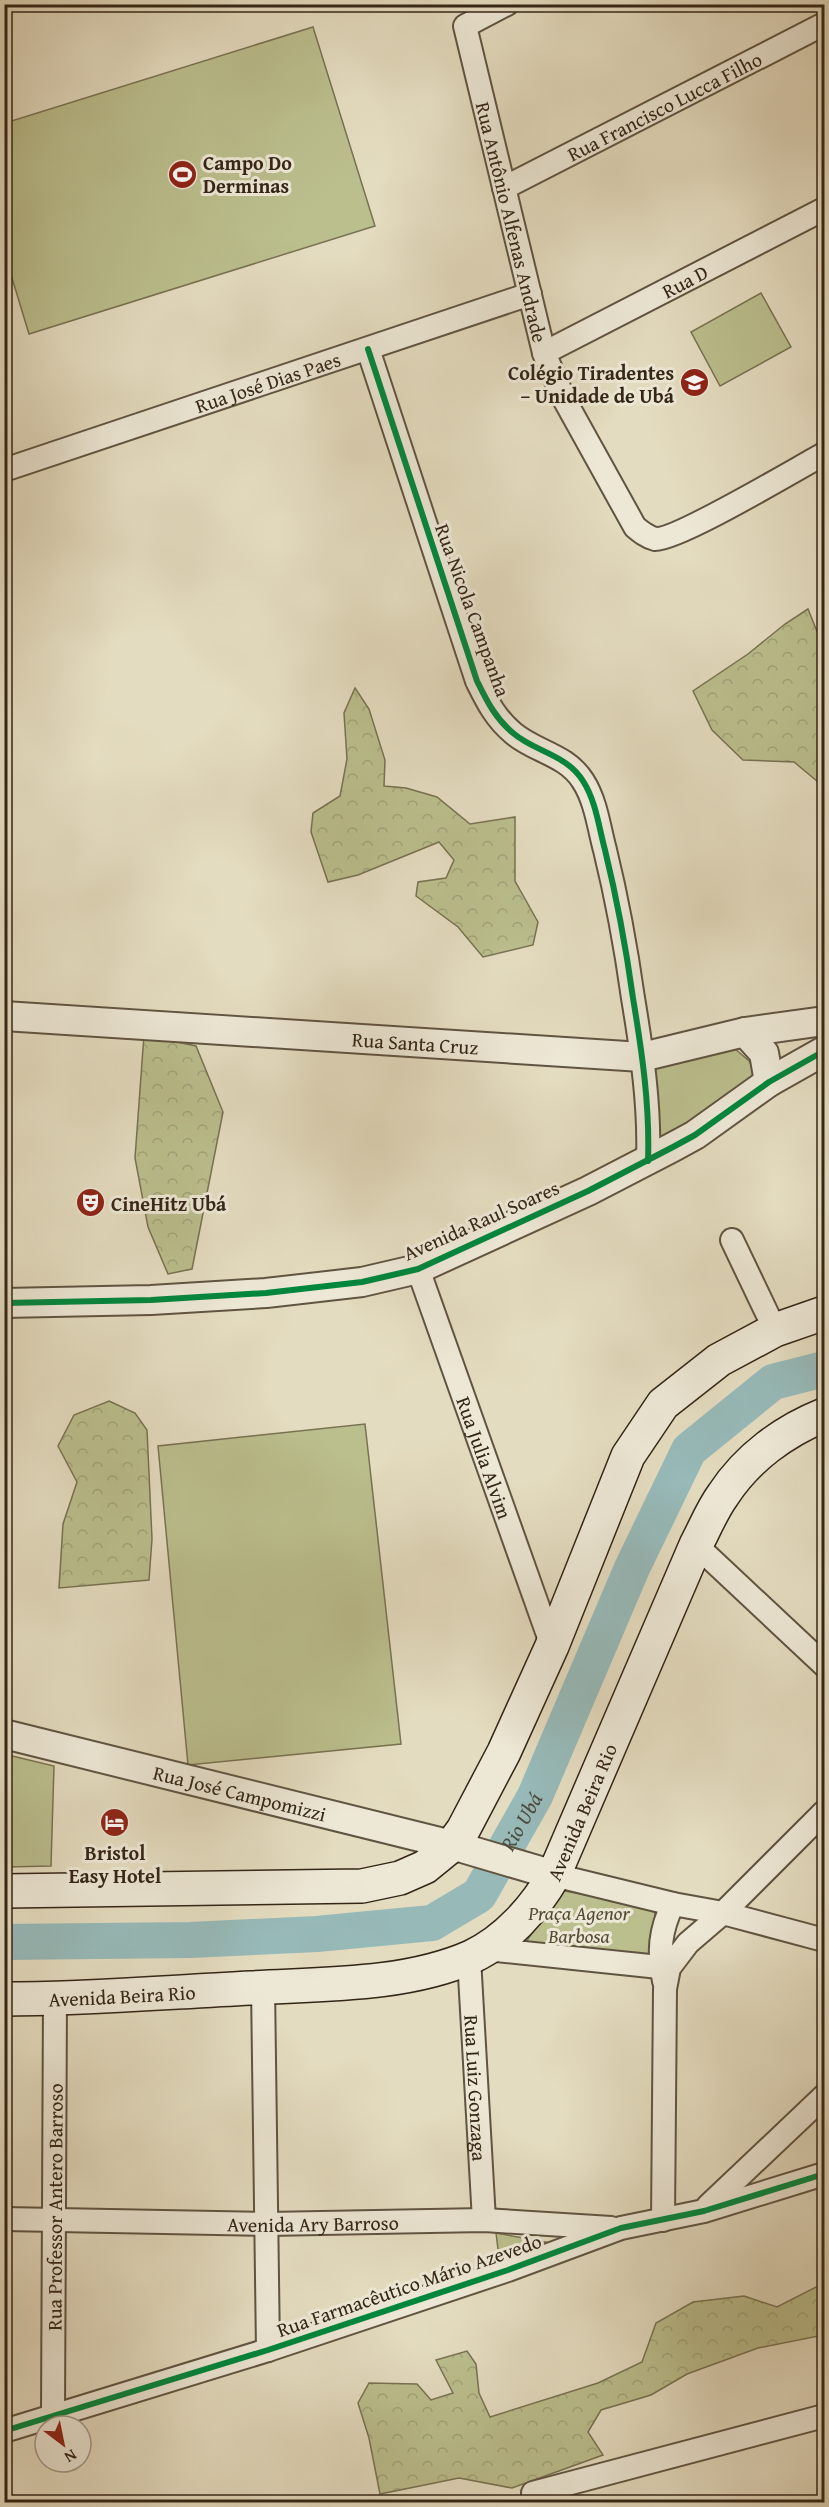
<svg xmlns="http://www.w3.org/2000/svg" width="829" height="2507" font-family="'Gentium Book Plus',serif">
  <style>
    .forest { fill: url(#forest-crowns); stroke: #787252; stroke-width: 1.5 }
    .park { fill: #bbbe8d; stroke: #787252; stroke-width: 1.5 }
    .lines { fill: none; stroke-linecap: round; stroke-linejoin: round }
    .river { stroke: #97bab9; stroke-width: 36 }
    .minor-casing { stroke: #605441; stroke-width: 26 }
    .tertiary-casing { stroke: #605441; stroke-width: 32 }
    .secondary-casing { stroke: #342617; stroke-width: 36 }
    .minor { stroke: #ede8d6; stroke-width: 22 }
    .tertiary { stroke: #ede8d6; stroke-width: 28 }
    .secondary { stroke: #ede8d6; stroke-width: 33 }
    .cycleway-casing { stroke: #ede8d6; stroke-width: 10 }
    .cycleway { stroke: #00873e; stroke-width: 6 }
    .labels { text-anchor: middle; dominant-baseline: central; stroke-width: 6; stroke-linejoin: round; paint-order: stroke }
    .street-label { font-size: 20px; fill: #342617; stroke: #ede8d6 }
    .poi-label { font-size: 20px; font-weight: bold; fill: #342617; stroke: #ede8d6; text-anchor: start }
    .park-label { font-size: 20px; font-style: italic; fill: #564c34; stroke: #ede8d6 }
    .water-label { font-size: 21px; font-style: italic; fill: #4d4b40; stroke: #ede8d6 }
  </style>
  <defs>
    <pattern id="forest-crowns" width="20" height="18" patternUnits="userSpaceOnUse" patternTransform="scale(1.5)"><rect width="20" height="18" fill="#bbbe8d"/><path d="M2 6a3 3 0 1 1 6 0M12 15a3 3 0 1 1 6 0" fill="none" stroke="#a1a379"/></pattern>
  </defs>
  <rect width="100%" height="100%" fill="#e4dcc0"/>
  <filter id="stains"><feTurbulence type="fractalNoise" baseFrequency=".00333" numOctaves="4"/><feColorMatrix values="0 0 0 0 .2 0 0 0 0 .09 0 0 0 0 .02 0 0 0 .5 -.17"/></filter>
  <radialGradient id="worn" r=".72"><stop offset=".6" stop-color="#630" stop-opacity="0"/><stop offset="1" stop-color="#630" stop-opacity=".3"/></radialGradient>
  <g class="forest">
    <polygon points="808,609 824,649 824,787 794,762 743,760 712,730 693,691 748,654 785,624"/>
    <polygon points="355,688 369,709 385,760 384,786 406,788 437,797 470,824 515,817 515,881 538,922 533,945 483,957 458,927 416,896 418,882 446,878 454,860 439,842 358,875 328,882 311,832 313,813 340,796 347,759 344,713"/>
    <polygon points="144,1035 196,1046 223,1112 192,1269 168,1274 148,1227 135,1158"/>
    <polygon points="109,1401 135,1413 147,1430 152,1539 149,1580 59,1588 63,1524 77,1482 58,1446 74,1415"/>
    <polygon points="824,2283 824,2335 758,2348 687,2374 651,2395 601,2410 588,2432 603,2455 512,2488 459,2478 380,2494 369,2438 358,2403 369,2383 417,2384 431,2400 453,2393 436,2360 467,2351 476,2364 479,2393 490,2417 598,2383 642,2362 656,2323 693,2302 744,2296 777,2307"/>
  </g>
  <g class="park">
    <polygon points="313,27 375,226 29,334 5,255 5,123"/>
    <polygon points="761,293 791,347 720,386 691,332"/>
    <polygon points="733,1047 749,1061 759,1076 659,1150 646,1063"/>
    <polygon points="365,1424 401,1744 188,1765 158,1446"/>
    <polygon points="4,1754 54,1766 51,1866 5,1867"/>
    <polygon points="560,1890 655,1908 654,1959 522,1948"/>
    <polygon points="496,2233 551,2243 500,2265"/>
  </g>
  <g class="lines">
    <path class="river" id="s1" d="M4 1942 190 1940 317 1934 432 1923 479 1895 535 1796 632 1568 689 1450 773 1382 824 1369"/>
    <defs>
      <g id="minor">
        <path id="s2" d="M507 4 465 26 544 353 564 399 635 527C641 532 647 537 655 539 676 541 798 468 824 454"/>
        <path id="s3" d="M504 188 824 24"/>
        <path d="M368 349 477 681C487 701 495 718 513 733 535 752 566 754 583 781 596 801 599 828 605 850 617 899 626 948 633 998 642 1052 650 1106 648 1161"/>
        <path id="s4" d="M544 353 824 209"/>
        <path id="s5" d="M4 470 530 294"/>
        <polyline points="732,1240 775,1330"/>
        <path id="s6" d="M418 1269 552 1646"/>
        <polyline points="696,1545 824,1665"/>
        <polyline points="554,1875 673,1904 723,1913 824,1940"/>
        <polyline points="486,1949 669,1968"/>
        <path id="s7" d="M469 1958 484 2220"/>
        <path d="M664 1981C658 1952 660 1930 673 1904"/>
        <polyline points="263,1987 268,2350"/>
        <polyline points="708,2206 824,2096"/>
        <path id="s8" d="M4 2219 267 2224 484 2220 611 2228"/>
        <polyline points="663,2220 665,1989 669,1968 688,1943 723,1913 824,1812"/>
        <path id="s9" d="M53 2414 55 1999"/>
        <polyline points="4,2431 268,2350 508,2270 621,2228 704,2211 824,2174"/>
        <polyline points="533,2493 824,2416"/>
      </g>
      <g id="tertiary">
        <path id="s10" d="M4 1016 642 1057 745 1032 824 1021"/>
        <polyline points="745,1032 764,1053 769,1082"/>
        <polyline points="4,1303 151,1300 266,1293 362,1282 418,1269 588,1191 673,1147 695,1135 769,1082 824,1051"/>
        <path id="s11" d="M4 1734 452 1845 554 1875"/>
      </g>
      <g id="secondary">
        <polyline points="4,1891 362,1886 400,1878 425,1867 452,1845 463,1830 504,1752 552,1646 628,1456 663,1404 719,1360 775,1330 824,1313"/>
        <path id="s12" d="M4 1999C87 1999 169 1992 251 1988 321 1984 405 1986 471 1957 506 1941 535 1908 554 1875L696 1545C705 1528 712 1510 723 1495 747 1458 784 1431 824 1415"/>
      </g>
    </defs>
    <use href="#minor" class="minor-casing"/>
    <use href="#tertiary" class="tertiary-casing"/>
    <use href="#secondary" class="secondary-casing"/>
    <use href="#minor" class="minor"/>
    <use href="#tertiary" class="tertiary"/>
    <use href="#secondary" class="secondary"/>
    <defs>
      <g id="cycleway">
        <path d="M368 349 477 681C487 701 495 718 513 733 535 752 566 754 583 781 596 801 599 828 605 850 617 899 626 948 633 998 642 1052 650 1106 648 1161"/>
        <polyline points="4,1303 151,1300 266,1293 362,1282 418,1269 588,1191 673,1147 695,1135 769,1082 824,1051"/>
        <polyline points="4,2431 268,2350 508,2270 621,2228 704,2211 824,2174"/>
      </g>
    </defs>
    <use href="#cycleway" class="cycleway-casing"/>
    <use href="#cycleway" class="cycleway"/>
  </g>
  <defs>
    <symbol id="stadium-disc" viewBox="-11 -11 22 22"><circle r="9.5" fill="#8f2418" stroke="#ede8d6"/><path d="M0-5a6.5 5 0 1 0 0 10a6.5 5 0 1 0 0-10ZM-3.5-1.8h7v3.6h-7Z" fill="#fff"/></symbol>
    <symbol id="school-disc" viewBox="-11 -11 22 22"><circle r="9.5" fill="#8f2418" stroke="#ede8d6"/><path d="M0-5L7-2L0 1L-7-2ZM-4 1L0 2.5L4 1V4Q0 6-4 4Z" fill="#fff"/></symbol>
    <symbol id="theatre-disc" viewBox="-11 -11 22 22"><circle r="9.5" fill="#8f2418" stroke="#ede8d6"/><path d="M-5-5.5Q0-4 5-5.5V0Q5 5 0 6Q-5 5-5 0ZM-3.3-2.5H-1v1.5H-3.3ZM1-2.5H3.3v1.5H1ZM-2.8 1Q0 5.5 2.8 1Z" fill="#fff"/></symbol>
    <symbol id="hotel-disc" viewBox="-11 -11 22 22"><circle r="9.5" fill="#8f2418" stroke="#ede8d6"/><path d="M-6-4.5h1.5V1H6V5H4.5V3h-9V5H-6ZM-4 0a1.8 1.8 0 1 1 3.6 0ZM.5 0V-2.5h3Q6-2.5 6 0Z" fill="#fff"/></symbol>
  </defs>
  <g fill-rule="evenodd">
    <use href="#stadium-disc" x="166" y="158" width="33" height="33"/>
    <use href="#school-disc" x="678" y="366" width="33" height="33"/>
    <use href="#theatre-disc" x="74" y="1186" width="33" height="33"/>
    <use href="#hotel-disc" x="98" y="1806" width="33" height="33"/>
  </g>
  <g class="labels">
    <g class="street-label">
      <text stroke="none"><textPath href="#s3" startOffset="180">Rua Francisco Lucca Filho</textPath></text>
      <text stroke="none"><textPath href="#s2" startOffset="249">Rua Antônio Alfenas Andrade</textPath></text>
      <text stroke="none"><textPath href="#s4" startOffset="158">Rua D</textPath></text>
      <text stroke="none"><textPath href="#s5" startOffset="278">Rua José Dias Paes</textPath></text>
      <text transform="translate(473 610) rotate(70)">Rua Nicola Campanha</text>
      <text stroke="none"><textPath href="#s10" startOffset="412">Rua Santa Cruz</textPath></text>
      <text transform="translate(481 1220) rotate(-24)">Avenida Raul Soares</text>
      <text stroke="none"><textPath href="#s6" startOffset="200">Rua Julia Alvim</textPath></text>
      <text stroke="none"><textPath href="#s11" startOffset="243">Rua José Campomizzi</textPath></text>
      <text stroke="none"><textPath href="#s12" startOffset="658">Avenida Beira Rio</textPath></text>
      <text stroke="none"><textPath href="#s12" startOffset="118">Avenida Beira Rio</textPath></text>
      <text stroke="none"><textPath href="#s7" startOffset="130">Rua Luiz Gonzaga</textPath></text>
      <text stroke="none"><textPath href="#s9" startOffset="207">Rua Professor Antero Barroso</textPath></text>
      <text stroke="none"><textPath href="#s8" startOffset="309">Avenida Ary Barroso</textPath></text>
      <text transform="translate(409 2285) rotate(-19)">Rua Farmacêutico Mário Azevedo</text>
    </g>
    <g class="poi-label">
      <text x="203" y="162">Campo Do<tspan x="203" dy="23">Derminas</tspan></text>
      <text x="674" y="372" text-anchor="end">Colégio Tiradentes<tspan x="674" dy="23">– Unidade de Ubá</tspan></text>
      <text x="111" y="1203">CineHitz Ubá</text>
      <text x="115" y="1852" text-anchor="middle">Bristol<tspan x="115" dy="23">Easy Hotel</tspan></text>
    </g>
    <g class="park-label">
      <text x="579" y="1912">Praça Agenor<tspan x="579" dy="23">Barbosa</tspan></text>
    </g>
    <g class="water-label">
      <text stroke="none"><textPath href="#s1" startOffset="568">Rio Ubá</textPath></text>
    </g>
  </g>
  <rect width="829" height="2507" fill="none" stroke="#e4dcc0" stroke-width="24"/>
  <rect x="6" y="6" width="817" height="2495" fill="none" stroke="#342617" stroke-width="3"/>
  <rect x="12" y="12" width="805" height="2483" fill="none" stroke="#342617" stroke-width="1.5"/>
  <g transform="translate(63 2444) rotate(148)"><circle r="28" fill="#ede8d6" stroke="#a39a8a" stroke-width="1.5"/>
  <path d="M0-4.5L10 22L0 15L-10 22Z" fill="#8f2418"/>
  <text y="-9" font-size="16" font-weight="bold" text-anchor="middle" fill="#342617">N</text>
  </g>
  <rect width="100%" height="100%" filter="url(#stains)"/>
  <rect width="100%" height="100%" fill="url(#worn)"/>
</svg>
